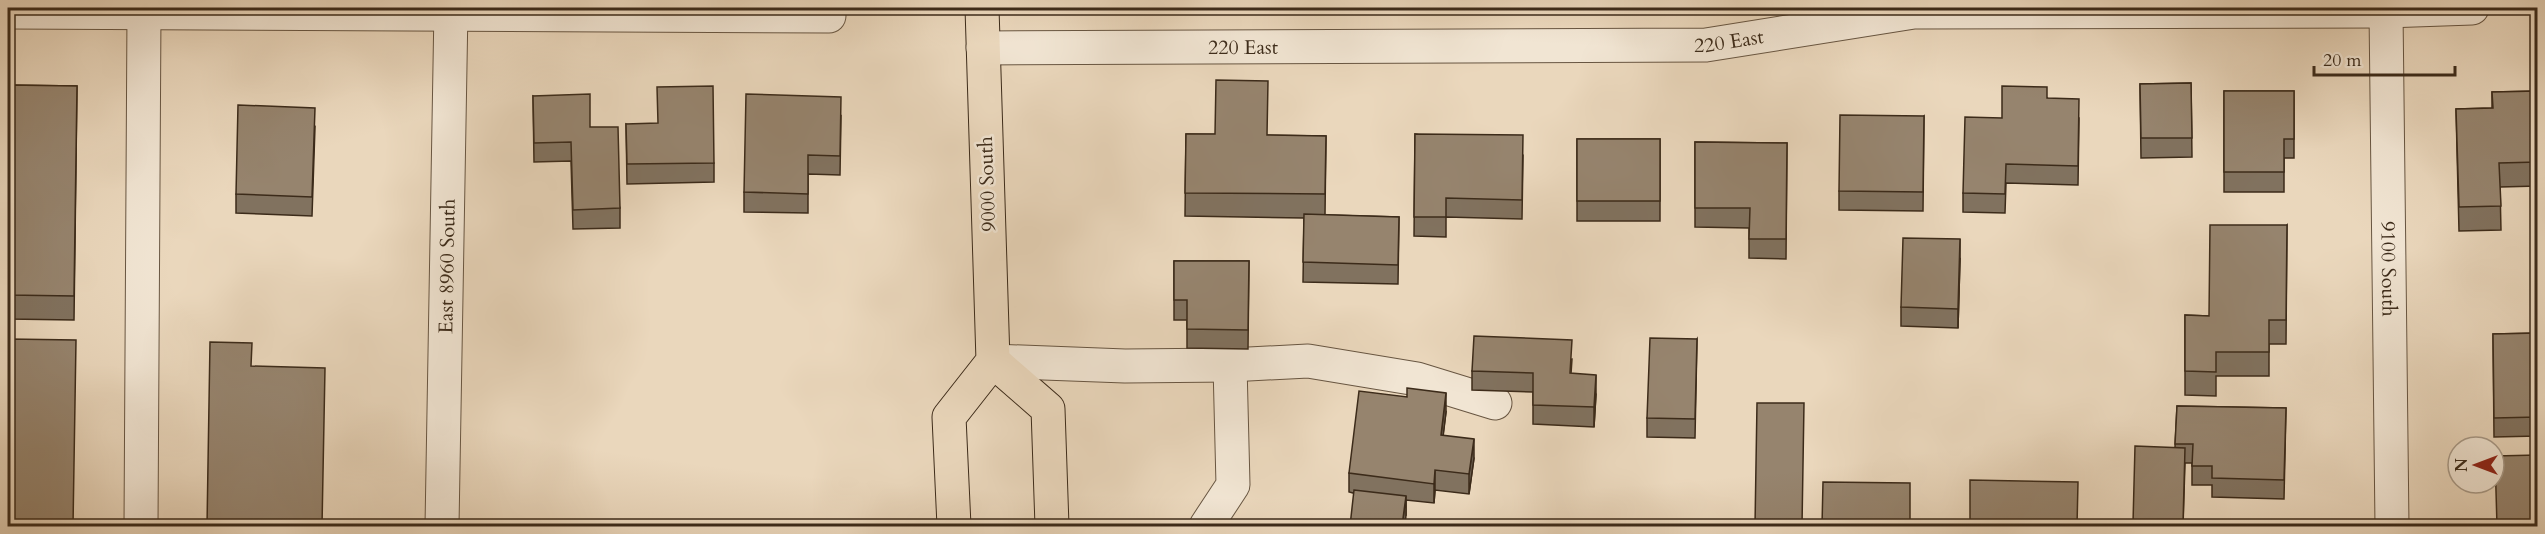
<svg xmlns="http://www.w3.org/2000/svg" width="2545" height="534" font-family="Cardo,serif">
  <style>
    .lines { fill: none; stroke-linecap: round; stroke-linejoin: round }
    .minor-casing { stroke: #685642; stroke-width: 35 }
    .major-casing { stroke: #3c2b1a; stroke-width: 35 }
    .minor { stroke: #f1e5d3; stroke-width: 33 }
    .major { stroke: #ead7bc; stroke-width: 33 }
    .wall { fill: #81725f; stroke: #3c2b1a; stroke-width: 1.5 }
    .shaded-wall { fill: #695c4d; stroke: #3c2b1a; stroke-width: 1.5 }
    .building { fill: #96846e; stroke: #3c2b1a; stroke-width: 1.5 }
    .labels { text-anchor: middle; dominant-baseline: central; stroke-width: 5; stroke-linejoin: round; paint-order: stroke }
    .street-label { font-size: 20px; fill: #3c2b1a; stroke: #f1e5d3 }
  </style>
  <rect width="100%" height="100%" fill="#ead7bc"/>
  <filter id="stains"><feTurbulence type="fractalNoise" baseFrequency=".00333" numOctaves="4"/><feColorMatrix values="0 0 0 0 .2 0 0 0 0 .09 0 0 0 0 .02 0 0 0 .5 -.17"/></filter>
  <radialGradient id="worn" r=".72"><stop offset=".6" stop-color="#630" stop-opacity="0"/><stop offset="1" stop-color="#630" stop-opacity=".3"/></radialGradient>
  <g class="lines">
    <defs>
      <g id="minor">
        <path id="s1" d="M2386 11 2392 526"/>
        <polyline points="8,12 829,16"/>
        <path id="s2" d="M983 48 1706 45 1914 12 2386 11 2472 8"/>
        <polyline points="993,361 1125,366 1230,365 1308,361 1417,379 1495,403"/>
        <polyline points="141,526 144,11"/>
        <path id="s3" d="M442 526 451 8"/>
        <polyline points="1206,526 1233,485 1230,365"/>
      </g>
      <g id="major">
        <polyline points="993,361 1048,409 1052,526"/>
        <polyline points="954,526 949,417 993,361 982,8"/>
      </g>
    </defs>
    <use href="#minor" class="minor-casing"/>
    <use href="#major" class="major-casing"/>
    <use href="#minor" class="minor"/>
    <use href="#major" class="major"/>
  </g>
  <g class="wall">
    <polygon points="2191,83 2192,157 2141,158 2140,84"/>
    <polygon points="8,85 77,86 74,320 8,319"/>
    <polygon points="2224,91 2294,91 2294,158 2284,158 2284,192 2224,192"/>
    <polygon points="2538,91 2538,186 2500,187 2501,230 2459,231 2456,109 2492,108 2492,92"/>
    <polygon points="533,96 590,127 620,208 620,228 573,229 571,161 534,162"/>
    <polygon points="2047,98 2079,118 2078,185 2006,183 2005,213 1963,212 1963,193"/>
    <polygon points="841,116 840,175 808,174 808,213 744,212 744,192"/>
    <polygon points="1924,116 1923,211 1839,210 1839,191"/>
    <polygon points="626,124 714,163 714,182 627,184"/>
    <polygon points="315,127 312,216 236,213 236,194"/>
    <polygon points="1186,134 1326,136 1325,215 1399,217 1398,284 1303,282 1304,218 1185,216"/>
    <polygon points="1415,134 1523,155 1522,219 1446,217 1446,237 1414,236"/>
    <rect x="1577" y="139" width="83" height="82"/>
    <polygon points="1695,142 1787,143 1786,259 1749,258 1749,228 1695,227"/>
    <polygon points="2287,225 2286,344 2269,344 2269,376 2216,376 2216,396 2185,395 2185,315 2209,316"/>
    <polygon points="1960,259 1958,328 1901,326 1901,307"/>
    <polygon points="1174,261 1249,261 1248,349 1187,348 1187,320 1174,320"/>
    <polygon points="2538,333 2538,436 2494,437 2493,334"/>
    <polygon points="1697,339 1695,438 1647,437 1647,418"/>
    <polygon points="1572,359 1571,374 1596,394 1594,427 1533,424 1533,392 1472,390 1472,371"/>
    <polygon points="2177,406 2286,408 2284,499 2212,497 2212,485 2192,485 2192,463 2185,463 2183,526 2133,526 2133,523 2175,447"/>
    <polygon points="1446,412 1443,435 1474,458 1469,494 1435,490 1434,503 1406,500 1406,515 1353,493 1349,492 1349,473"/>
  </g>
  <g class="shaded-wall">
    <polygon points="1960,239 1960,259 1958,328 1958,309"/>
    <polygon points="1596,375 1596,394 1594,427 1594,407"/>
    <polygon points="1446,393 1446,412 1441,454 1441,435"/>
    <polygon points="1474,439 1474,458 1469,494 1469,474"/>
    <polygon points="1435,470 1435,490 1434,503 1434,484"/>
    <polygon points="1406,496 1406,515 1405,526 1402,526"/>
  </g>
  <g class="building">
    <polygon points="1216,80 1268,81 1267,135 1326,136 1325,194 1185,193 1186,134 1215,134"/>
    <polygon points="2191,83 2192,138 2141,138 2140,84"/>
    <polygon points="8,85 77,86 74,296 8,295"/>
    <polygon points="713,86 714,163 627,164 626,124 658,123 657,87"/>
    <polygon points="2002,86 2047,87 2047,98 2079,99 2078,166 2006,164 2005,194 1963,193 1965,117 2002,118"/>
    <polygon points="2224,91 2294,91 2294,139 2284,139 2284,172 2224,172"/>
    <polygon points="2538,91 2538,162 2499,163 2501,206 2459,207 2456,109 2493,108 2492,92"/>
    <polygon points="590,94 590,127 618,127 620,208 573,210 571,142 534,143 533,96"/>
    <polygon points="746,94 841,97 840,156 808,155 808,194 744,192"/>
    <polygon points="238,105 315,108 312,197 236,194"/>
    <polygon points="1840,115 1924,116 1923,192 1839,191"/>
    <polygon points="1415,134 1523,135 1522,200 1446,198 1446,217 1414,217"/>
    <rect x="1577" y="139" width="83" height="62"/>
    <polygon points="1695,142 1787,143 1786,239 1749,239 1750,208 1695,208"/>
    <polygon points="1304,214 1399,217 1398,265 1303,262"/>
    <polygon points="2210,225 2287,225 2286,320 2269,320 2269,352 2216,352 2216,372 2185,371 2185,315 2209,316"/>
    <polygon points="1903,238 1960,239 1958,309 1901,307"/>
    <polygon points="1174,261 1249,261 1248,330 1187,329 1187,300 1174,300"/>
    <polygon points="2538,333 2538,417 2494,418 2493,334"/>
    <polygon points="1474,336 1572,340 1570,373 1596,375 1594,407 1533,405 1533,373 1472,371"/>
    <polygon points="1650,338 1697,339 1695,419 1647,418"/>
    <polygon points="8,339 76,340 73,526 8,526"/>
    <polygon points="210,342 252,343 251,366 325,368 322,526 207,526"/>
    <polygon points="1407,388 1446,393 1441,435 1474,439 1469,474 1435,470 1434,484 1349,473 1359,391 1407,397"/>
    <polygon points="1757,403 1804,403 1802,526 1755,526"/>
    <polygon points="2177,406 2286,408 2284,480 2212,478 2212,466 2192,466 2193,444 2175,444"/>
    <polygon points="2135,446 2185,448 2183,524 2133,523"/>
    <polygon points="2538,455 2538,526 2497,526 2495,456"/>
    <polygon points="1970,480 2078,482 2077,526 1970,526"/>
    <polygon points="1823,482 1910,483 1910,526 1822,526"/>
    <polygon points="1354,490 1406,496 1402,526 1350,526"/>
  </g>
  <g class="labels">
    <g class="street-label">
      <text stroke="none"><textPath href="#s2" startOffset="746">220 East</textPath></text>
      <text stroke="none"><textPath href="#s2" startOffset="260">220 East</textPath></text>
      <text transform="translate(987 184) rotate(-92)">9000 South</text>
      <text stroke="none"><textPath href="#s3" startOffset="260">East 8960 South</textPath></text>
      <text stroke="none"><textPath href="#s1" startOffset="258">9100 South</textPath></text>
    </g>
  </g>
  <rect width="2545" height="534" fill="none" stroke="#ead7bc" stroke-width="30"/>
  <rect x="9" y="9" width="2527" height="516" fill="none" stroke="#3c2b1a" stroke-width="3"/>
  <rect x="15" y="15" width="2515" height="504" fill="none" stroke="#3c2b1a" stroke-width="1.5"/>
  <g transform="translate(2476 465) rotate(270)"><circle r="28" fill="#f1e5d3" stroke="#a99b89" stroke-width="1.5"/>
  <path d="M0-4.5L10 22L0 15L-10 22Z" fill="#8f2418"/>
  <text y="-9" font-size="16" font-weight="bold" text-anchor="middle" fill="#3c2b1a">N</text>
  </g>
  <path d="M2314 66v9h141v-9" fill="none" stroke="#3c2b1a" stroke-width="3"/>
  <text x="2323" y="66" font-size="18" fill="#3c2b1a" stroke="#f1e5d3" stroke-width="4.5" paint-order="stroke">20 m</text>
  <rect width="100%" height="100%" filter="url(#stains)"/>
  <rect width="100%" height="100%" fill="url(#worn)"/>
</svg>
